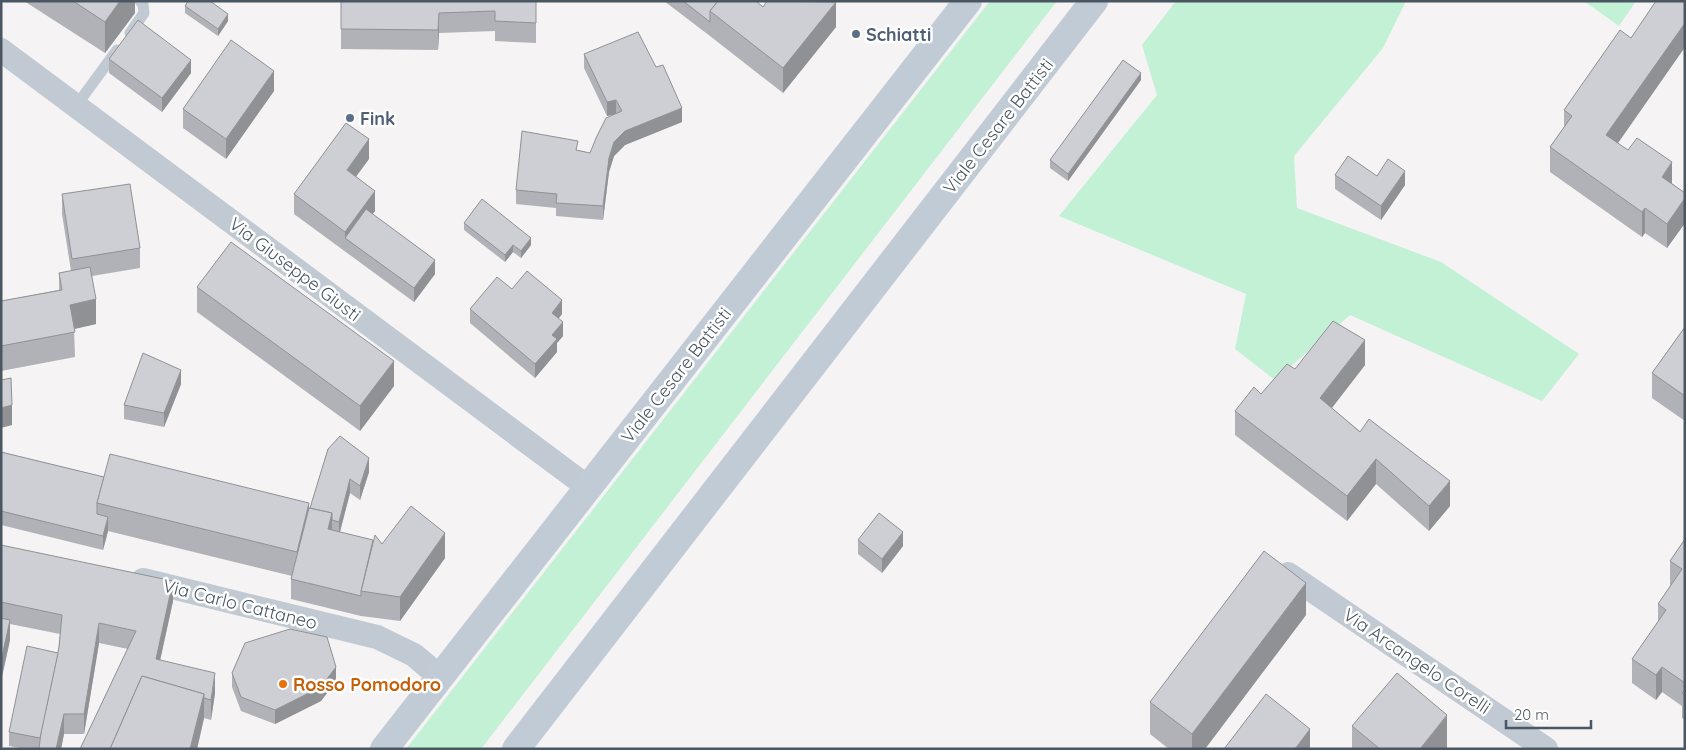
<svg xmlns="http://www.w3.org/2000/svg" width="1686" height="750" font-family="Quicksand,sans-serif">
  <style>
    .green { fill: #c3f1d5 }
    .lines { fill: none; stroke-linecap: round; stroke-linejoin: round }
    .lane { stroke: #c1cad2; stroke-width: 11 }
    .street { stroke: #c1cad2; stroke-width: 24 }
    .secondary { stroke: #c1cbd6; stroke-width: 28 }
    .wall { fill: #b0b2b7 }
    .shaded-wall { fill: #909195 }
    .building { fill: #cdcfd5; stroke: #909195 }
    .service-dot { fill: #5c6f8a; stroke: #fff; stroke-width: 2 }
    .food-dot { fill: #e8710a; stroke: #fff; stroke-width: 2 }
    .labels { text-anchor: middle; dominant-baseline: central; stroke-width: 5; stroke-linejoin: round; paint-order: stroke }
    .service-label { font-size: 18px; font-weight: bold; fill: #4e5e75; stroke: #fff; text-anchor: start }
    .street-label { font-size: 18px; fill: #4a5661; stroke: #fff }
    .food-label { font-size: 18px; font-weight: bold; fill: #c56008; stroke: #fff; text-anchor: start }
  </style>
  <rect width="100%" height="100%" fill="#f5f3f3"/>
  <g class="green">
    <polygon points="990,1 1057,1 481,749 406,749"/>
    <polygon points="1176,1 1406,1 1383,48 1294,156 1297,208 1441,262 1579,354 1542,401 1350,315 1275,380 1235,349 1246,294 1059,216 1157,95 1142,45"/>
    <polygon points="1584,1 1636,1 1619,26"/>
  </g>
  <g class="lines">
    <g class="lane">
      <polyline points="130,33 144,13 143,4 140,1"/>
      <polyline points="76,106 117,50"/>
    </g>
    <g class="street">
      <polyline points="1,50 589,488"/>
      <polyline points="1288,574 1546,749"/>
      <polyline points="143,580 377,637 414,655 440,677"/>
    </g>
    <g class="secondary">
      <polyline points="384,749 968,1"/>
      <polyline points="516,749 1094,1"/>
    </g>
  </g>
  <g class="wall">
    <polygon points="24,1 135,1 135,13 105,53"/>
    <polygon points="341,1 536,1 536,43 495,41 495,31 439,33 438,50 341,49"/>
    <polygon points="664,1 756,1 763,7 836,27 783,93 710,36"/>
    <polygon points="1685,1 1685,47 1618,143 1685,193 1685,223 1667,248 1645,233 1642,237 1550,172 1550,147 1564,127 1564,110 1631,38"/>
    <polygon points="185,6 228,21 218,36 185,13"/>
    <polygon points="584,54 682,122 625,145 614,156 609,172 603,220 556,216 556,208 516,204 516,190 578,150 590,153 616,114 607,116 584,68"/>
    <polygon points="109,59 191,73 162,112 109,73"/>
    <polygon points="1141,80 1068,181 1050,168 1050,160"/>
    <polygon points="274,91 226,159 183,128 183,109"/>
    <polygon points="369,159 356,176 375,211 372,214 435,274 414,302 294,214 294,194"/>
    <polygon points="1335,175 1377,176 1405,185 1381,220 1335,189"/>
    <polygon points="62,194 140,248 140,268 92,276 96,324 74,329 75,357 1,371 1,301 59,290 59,273 71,271 62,214"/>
    <polygon points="464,223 531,245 521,258 513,252 505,262 464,230"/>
    <polygon points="1685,235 1685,261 1684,260"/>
    <polygon points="197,287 394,386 360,431 197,312"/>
    <polygon points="512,289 562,314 558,319 563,336 557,343 557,352 535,378 470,323 470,309"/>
    <polygon points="1685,327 1685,421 1652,398 1652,373"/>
    <polygon points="1365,365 1332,408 1450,506 1429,531 1376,484 1347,521 1235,435 1235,411 1261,394 1295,369"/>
    <polygon points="181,384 164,427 124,419 124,405"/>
    <polygon points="328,449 369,472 360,500 350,493 340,532 382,544 445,558 400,621 361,616 291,599 291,579 292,576 108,531 103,550 1,525 1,452 104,477 310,508"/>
    <polygon points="1685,539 1685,720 1682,718 1682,706 1662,692 1656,700 1632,683 1632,659 1658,622 1658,604 1670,586 1670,561"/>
    <polygon points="858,540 903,546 882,573 858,554"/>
    <polygon points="1,545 173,601 160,660 215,693 211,720 204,718 197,749 80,749 128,649 99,643 84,734 64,734 61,749 25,749 9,746 9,732 58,653 60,634 10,624 10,640 1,681"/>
    <polygon points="1306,615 1205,749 1169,749 1150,734 1150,702"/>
    <polygon points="232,673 336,681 321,701 275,724 241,711 232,687"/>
    <polygon points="1352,726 1447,747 1446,749 1352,749"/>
  </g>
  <g class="shaded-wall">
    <polygon points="120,1 135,1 135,13 105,53 105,22"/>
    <polygon points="836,2 836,27 783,93 783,68"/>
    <polygon points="439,13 439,33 438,50 438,30"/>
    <polygon points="228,14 228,21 218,36 218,29"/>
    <polygon points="1685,23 1685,47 1606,160 1606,135"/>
    <polygon points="191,60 191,73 162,112 162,98"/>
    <polygon points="274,71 274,91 226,159 226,139"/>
    <polygon points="1141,73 1141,80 1068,181 1068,174"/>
    <polygon points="616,100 616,114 607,116 607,102"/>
    <polygon points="682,108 682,122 625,145 614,156 609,172 603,220 603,206 609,158 614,142 625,131"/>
    <polygon points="369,139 369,159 347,189 347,170"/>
    <polygon points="1672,162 1672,187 1662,177"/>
    <polygon points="1405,171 1405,185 1381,220 1381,206"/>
    <polygon points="375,191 375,211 351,243 345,238 345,232"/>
    <polygon points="1685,198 1685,223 1667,248 1667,224"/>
    <polygon points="1645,208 1645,233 1642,237 1642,212"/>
    <polygon points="531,238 531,245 521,258 521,251"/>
    <polygon points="513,245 513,252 505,262 505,255"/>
    <polygon points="435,260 435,274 414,302 414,288"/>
    <polygon points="96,299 96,324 70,330 70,305"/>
    <polygon points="562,300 562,314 552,327 552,313"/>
    <polygon points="563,322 563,336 557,343 557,352 535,378 535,364 552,335"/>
    <polygon points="1365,340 1365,365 1320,423 1320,398"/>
    <polygon points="394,361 394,386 360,431 360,406"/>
    <polygon points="181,370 181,384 164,427 164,413"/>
    <polygon points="12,405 12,425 1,428 1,408"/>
    <polygon points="369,458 369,472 360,500 360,486"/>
    <polygon points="1376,459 1376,484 1347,521 1347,496"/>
    <polygon points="350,479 350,493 339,535 339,522"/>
    <polygon points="1450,481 1450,506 1429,531 1429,506"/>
    <polygon points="309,503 309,527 297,577 297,552"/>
    <polygon points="332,513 332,533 328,529"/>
    <polygon points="108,517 108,531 103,550 103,536"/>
    <polygon points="903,532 903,546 882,573 882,559"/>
    <polygon points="445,533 445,558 400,621 400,597"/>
    <polygon points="173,581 173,601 156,679 156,659"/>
    <polygon points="1306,583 1306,615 1205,749 1192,749 1192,734"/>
    <polygon points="10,620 10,640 1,681 1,661"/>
    <polygon points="99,623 99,643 84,734 84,714"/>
    <polygon points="336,667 336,681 321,701 275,724 275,710"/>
    <polygon points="1662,667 1662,692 1656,700 1656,675"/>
    <polygon points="215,673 215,693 211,720 211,700"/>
    <polygon points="204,694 204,718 197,749 190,749"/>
    <polygon points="64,714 64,734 61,749 56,749"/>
    <polygon points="1447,715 1447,747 1446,749 1420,749"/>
    <polygon points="1310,729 1310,749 1295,749"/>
  </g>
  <g class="building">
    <polygon points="73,1 120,1 105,22"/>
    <polygon points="188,1 210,1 228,14 218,29 185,6"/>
    <polygon points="341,1 536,1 536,23 495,21 495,11 439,13 438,30 341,29"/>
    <polygon points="683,1 718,1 710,11 710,22"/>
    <polygon points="718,1 756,1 763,7 767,1 836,2 783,68 710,11"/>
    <polygon points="1656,1 1685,1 1685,23 1606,135 1628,150 1637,138 1672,162 1662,177 1685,193 1685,198 1667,224 1645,208 1642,212 1550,147 1572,116 1564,110 1620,30 1631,38"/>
    <polygon points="138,20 191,60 162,98 109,59"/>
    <polygon points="638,32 656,67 663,65 682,108 625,131 614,142 609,158 603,206 556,203 557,194 516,190 522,131 578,141 576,150 590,153 596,138 606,118 622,111 616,100 607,102 584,54"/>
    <polygon points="231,40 274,71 226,139 183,109"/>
    <polygon points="1123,60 1141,73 1068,174 1050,160"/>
    <polygon points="346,123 369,139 347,170 375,191 345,232 294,194"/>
    <polygon points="1348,156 1377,176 1388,159 1405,171 1381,206 1335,175"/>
    <polygon points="130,184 140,248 72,259 62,194"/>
    <polygon points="482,199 531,238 521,251 513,245 505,255 464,223"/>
    <polygon points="366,209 435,260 414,288 345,238"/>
    <polygon points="231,242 394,361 360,406 197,287"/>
    <polygon points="90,267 96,299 70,305 75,332 1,346 1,301 62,290 59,273"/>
    <polygon points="527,271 562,300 552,313 563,322 552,335 557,339 535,364 470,309 497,277 512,289"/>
    <polygon points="1333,321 1365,340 1320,398 1360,432 1369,419 1450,481 1429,506 1376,459 1347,496 1235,411 1254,387 1261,394 1287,364 1295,369"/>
    <polygon points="1685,327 1685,396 1652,373"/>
    <polygon points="143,353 181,370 164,413 124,405"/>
    <polygon points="11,378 12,405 1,408 1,380"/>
    <polygon points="340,436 369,458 360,486 350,479 339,522 332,520 332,513 310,508 328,449"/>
    <polygon points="1,452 104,477 97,503 97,514 108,517 103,536 1,511"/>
    <polygon points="110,454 309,503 297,552 97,503"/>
    <polygon points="411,506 445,533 400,597 361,591 375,535 382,544"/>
    <polygon points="309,508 332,513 328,529 373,540 361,591 361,596 291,579"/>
    <polygon points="879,513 903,532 882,559 858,540"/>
    <polygon points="1685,539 1685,683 1662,667 1656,675 1632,659 1666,610 1658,604 1682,569 1670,561"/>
    <polygon points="1,545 173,581 156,659 215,673 211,700 204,698 204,694 142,676 110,749 80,749 136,631 99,623 84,714 64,714 56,749 39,749 41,732 59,647 62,615 1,602"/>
    <polygon points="1264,551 1306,583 1192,734 1150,702"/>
    <polygon points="1,618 10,620 1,661"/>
    <polygon points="290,629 327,637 336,667 321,687 275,710 241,697 232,673 245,643"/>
    <polygon points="27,646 58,653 40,738 9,732"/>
    <polygon points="1397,673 1447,715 1420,749 1380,749 1352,726"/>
    <polygon points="142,676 204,694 190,749 110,749"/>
    <polygon points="1685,690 1685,695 1682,693"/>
    <polygon points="1266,694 1310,729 1295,749 1224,749"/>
  </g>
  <g class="service-dot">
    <circle cx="856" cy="34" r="5"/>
    <circle cx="350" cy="118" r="5"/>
  </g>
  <circle class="food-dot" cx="283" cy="684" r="5"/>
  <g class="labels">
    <g class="service-label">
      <text x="866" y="34">Schiatti</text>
      <text x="360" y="118">Fink</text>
    </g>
    <g class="street-label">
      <text transform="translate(998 126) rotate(-52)">Viale Cesare Battisti</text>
      <text transform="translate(295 269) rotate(37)">Via Giuseppe Giusti</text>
      <text transform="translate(676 375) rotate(-52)">Viale Cesare Battisti</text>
      <text transform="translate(240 604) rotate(14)">Via Carlo Cattaneo</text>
      <text transform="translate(1417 661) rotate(34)">Via Arcangelo Corelli</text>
    </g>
    <g class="food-label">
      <text x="293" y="684">Rosso Pomodoro</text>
    </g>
  </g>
  <rect width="1686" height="750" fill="none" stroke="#4a5661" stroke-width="5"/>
  <path d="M1506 720v8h85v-8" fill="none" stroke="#4a5661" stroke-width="2.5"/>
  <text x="1514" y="720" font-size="15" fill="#4a5661" stroke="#ffffff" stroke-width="4" paint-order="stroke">20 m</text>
</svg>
